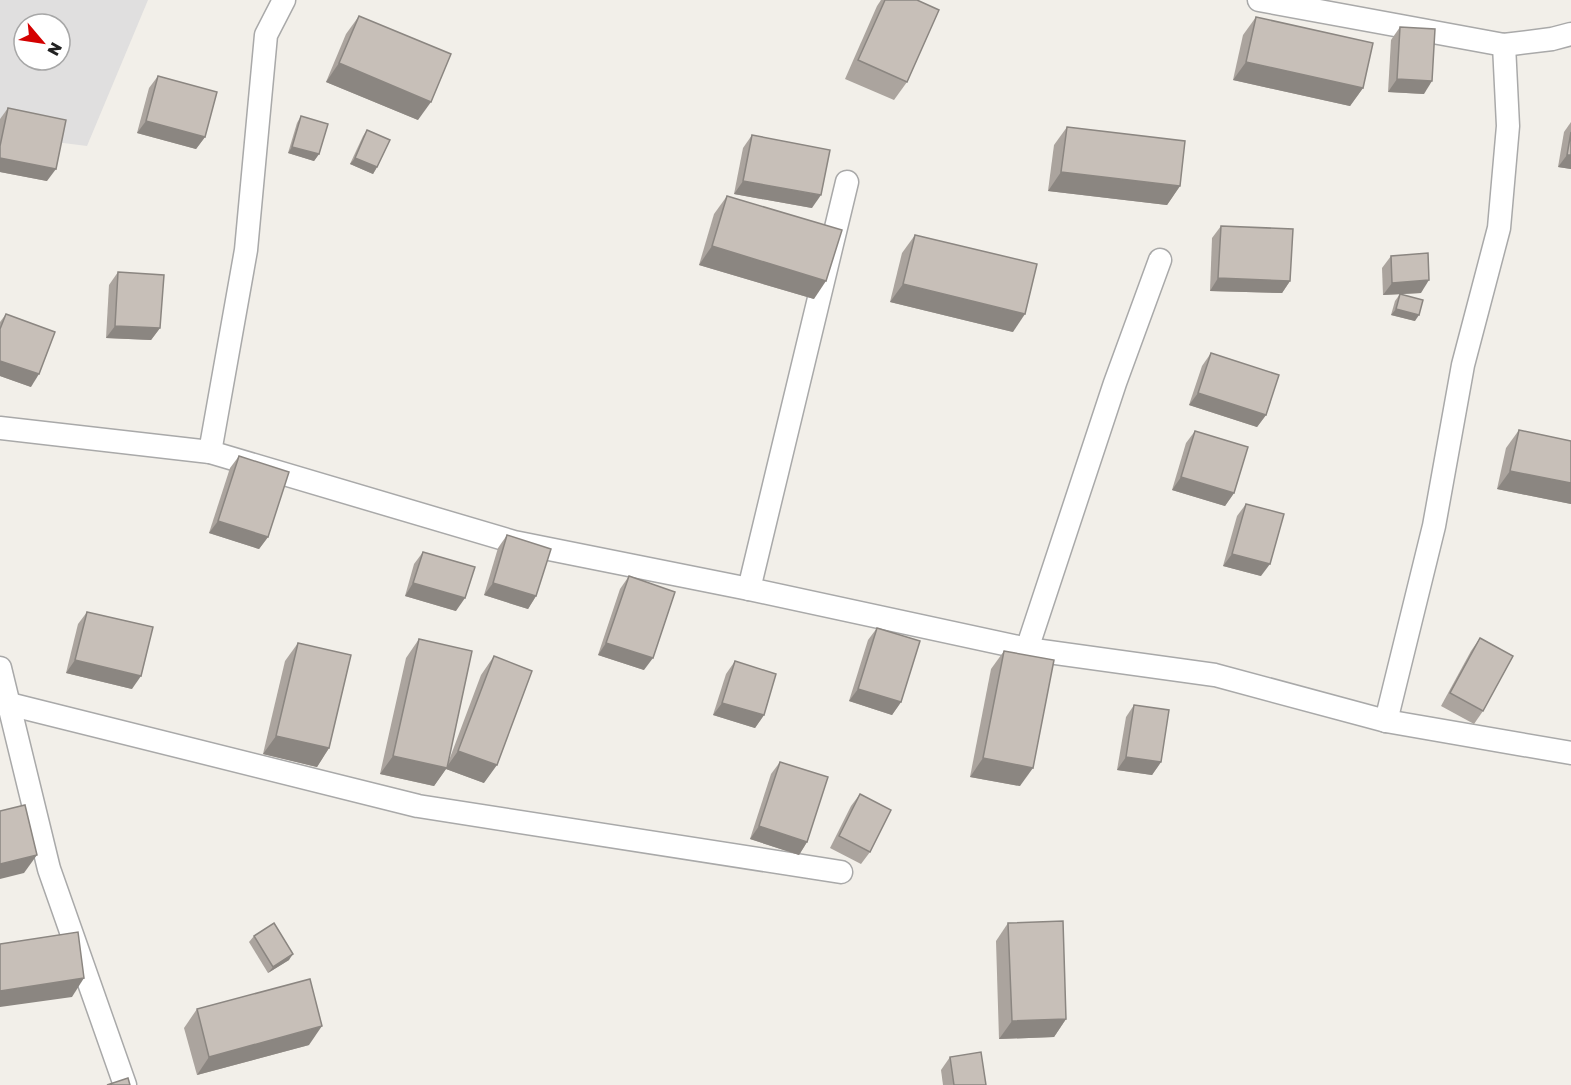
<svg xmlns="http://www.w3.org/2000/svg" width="1571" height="1085" font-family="'Golos Text',sans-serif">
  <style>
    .residential { fill: #e0dfdf; fill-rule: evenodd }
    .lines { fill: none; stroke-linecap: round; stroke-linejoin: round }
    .street-casing { stroke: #a9a9a9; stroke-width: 25 }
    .street { stroke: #fff; stroke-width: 22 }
    .wall { fill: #aba49e }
    .shaded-wall { fill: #8b8681 }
    .building { fill: #c7bfb8; stroke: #8b8681; stroke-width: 1.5 }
  </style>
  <rect width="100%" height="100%" fill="#f2efe9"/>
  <path class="residential" d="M0 0H148L87 146 0 135ZM24 24H60V60H24Z"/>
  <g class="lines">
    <defs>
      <g id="street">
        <polyline points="1259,0 1504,45 1552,39 1571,34"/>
        <polyline points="0,428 210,452 514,542 749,589 1027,649 1215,675 1386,721 1571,753"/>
        <polyline points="210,452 246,250 266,35 284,0"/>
        <polyline points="749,589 847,182"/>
        <polyline points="1027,649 1115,383 1160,260"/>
        <polyline points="0,668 49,869 125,1085"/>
        <polyline points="9,704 418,806 841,872"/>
        <polyline points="1386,721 1434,526 1463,365 1499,228 1508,126 1504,45"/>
      </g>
    </defs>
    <use href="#street" class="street-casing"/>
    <use href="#street" class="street"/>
  </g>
  <g class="wall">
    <polygon points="881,0 917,0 907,82 894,100 845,79 877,6"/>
    <polygon points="359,16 418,120 326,82 346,34"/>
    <polygon points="1256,17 1363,88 1350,106 1233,80 1243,35"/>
    <polygon points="1400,27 1424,94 1388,92 1391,40"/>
    <polygon points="158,76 205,137 196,149 137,133 149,88"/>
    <polygon points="8,108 47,181 0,172 0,119"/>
    <polygon points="301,116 319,154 314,161 288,153 297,123"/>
    <polygon points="1571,122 1571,169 1558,167 1564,132"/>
    <polygon points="1067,127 1180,186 1167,205 1048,191 1054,145"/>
    <polygon points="367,130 377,167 373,174 350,164 363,136"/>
    <polygon points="752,135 812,208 734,194 743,148"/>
    <polygon points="727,196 814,299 699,265 714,214"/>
    <polygon points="1221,226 1290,281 1282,293 1210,291 1212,238"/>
    <polygon points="915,235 1013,332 890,302 902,253"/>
    <polygon points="1391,256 1421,293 1383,295 1382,268"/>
    <polygon points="118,272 160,328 151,340 106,338 109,285"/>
    <polygon points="1400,294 1415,321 1391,315 1395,301"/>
    <polygon points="6,314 31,387 0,376 0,322"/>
    <polygon points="1211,353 1266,415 1257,427 1189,405 1202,366"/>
    <polygon points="1519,430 1571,441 1571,504 1497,489 1506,448"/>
    <polygon points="1195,431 1234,493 1225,506 1172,490 1186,443"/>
    <polygon points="239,456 268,537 259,549 209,533 230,468"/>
    <polygon points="1246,504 1261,576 1223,566 1237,516"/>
    <polygon points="507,535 536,596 528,609 484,595 498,548"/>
    <polygon points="423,552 456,611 405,596 414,564"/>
    <polygon points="629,576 644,670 598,655 620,589"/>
    <polygon points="87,612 132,689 66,673 78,624"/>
    <polygon points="877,628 901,702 892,715 849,701 868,640"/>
    <polygon points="1480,638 1483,711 1474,724 1441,706 1471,651"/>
    <polygon points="419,639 448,763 481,675 494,656 484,783 446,769 434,786 380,774 406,658"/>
    <polygon points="298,643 329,748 317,767 263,754 285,661"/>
    <polygon points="1004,651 1020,786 970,777 991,669"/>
    <polygon points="735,661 764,715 755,728 713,715 726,674"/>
    <polygon points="1134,705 1161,762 1152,775 1117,770 1126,717"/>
    <polygon points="780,762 807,842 799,855 750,839 771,774"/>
    <polygon points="860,794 870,852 861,864 830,848 851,806"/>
    <polygon points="1008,923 1066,1019 1054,1037 999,1039 996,941"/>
    <polygon points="254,936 289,960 268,973 249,942"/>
    <polygon points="197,1009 309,1045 197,1075 184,1028"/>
    <polygon points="950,1057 986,1085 943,1085 941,1070"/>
  </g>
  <g class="shaded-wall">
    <polygon points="1246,62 1363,88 1350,106 1233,80"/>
    <polygon points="339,63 431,102 418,120 326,82"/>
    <polygon points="1397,79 1432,81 1424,94 1388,92"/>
    <polygon points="146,121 205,137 196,149 137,133"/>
    <polygon points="292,147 319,154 314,161 288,153"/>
    <polygon points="1567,155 1571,155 1571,169 1558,167"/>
    <polygon points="0,158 56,169 47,181 0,172"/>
    <polygon points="355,158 377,167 373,174 350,164"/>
    <polygon points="1061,172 1180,186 1167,205 1048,191"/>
    <polygon points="743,181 821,195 812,208 734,194"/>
    <polygon points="712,246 826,281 814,299 699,265"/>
    <polygon points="1218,278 1290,281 1282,293 1210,291"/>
    <polygon points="1429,280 1421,293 1383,295 1392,283"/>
    <polygon points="903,284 1025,314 1013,332 890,302"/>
    <polygon points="1396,309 1419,315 1415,321 1391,315"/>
    <polygon points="115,326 160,328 151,340 106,338"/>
    <polygon points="0,361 39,374 31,387 0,376"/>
    <polygon points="1198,393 1266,415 1257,427 1189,405"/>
    <polygon points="1510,471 1571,483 1571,504 1497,489"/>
    <polygon points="1181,477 1234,493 1225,506 1172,490"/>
    <polygon points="218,521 268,537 259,549 209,533"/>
    <polygon points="1232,554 1270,564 1261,576 1223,566"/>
    <polygon points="413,583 465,598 456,611 405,596"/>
    <polygon points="493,583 536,596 528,609 484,595"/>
    <polygon points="606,643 653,658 644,670 598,655"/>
    <polygon points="75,660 141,676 132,689 66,673"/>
    <polygon points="858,689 901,702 892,715 849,701"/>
    <polygon points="722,703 764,715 755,728 713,715"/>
    <polygon points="276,736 329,748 317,767 263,754"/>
    <polygon points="458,751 497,765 484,783 446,769 434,786 380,774 393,756 446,768"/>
    <polygon points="1126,757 1161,762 1152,775 1117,770"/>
    <polygon points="983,758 1033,768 1020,786 970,777"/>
    <polygon points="759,826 807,842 799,855 750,839"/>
    <polygon points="37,855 24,873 0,879 0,864"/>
    <polygon points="293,954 289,960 268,973 273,967"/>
    <polygon points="84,978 72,997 0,1007 0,991"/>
    <polygon points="1066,1019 1054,1037 999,1039 1012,1021"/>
    <polygon points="322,1026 309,1045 197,1075 209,1057"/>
  </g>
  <g class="building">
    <polygon points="885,0 917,0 939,10 907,82 858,60"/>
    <polygon points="359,16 451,54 431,102 339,63"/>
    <polygon points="1256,17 1373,43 1363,88 1246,62"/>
    <polygon points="1400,27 1435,29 1432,81 1397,79"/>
    <polygon points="158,76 217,92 205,137 146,121"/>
    <polygon points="8,108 66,120 56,169 0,158 0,146"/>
    <polygon points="301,116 328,124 319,154 292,147"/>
    <polygon points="1067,127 1185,141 1180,186 1061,172"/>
    <polygon points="367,130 390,140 377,167 355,158"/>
    <polygon points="1571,132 1571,155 1567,155"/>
    <polygon points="752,135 830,150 821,195 743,181"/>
    <polygon points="727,196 842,230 826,281 712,246"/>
    <polygon points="1221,226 1293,229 1290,281 1218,278"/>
    <polygon points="915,235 1037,264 1025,314 903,284"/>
    <polygon points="1428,253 1429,280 1392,283 1391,256"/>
    <polygon points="118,272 164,275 160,328 115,326"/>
    <polygon points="1400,294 1423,300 1419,315 1396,309"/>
    <polygon points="6,314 55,332 39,374 0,361 0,329"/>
    <polygon points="1211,353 1279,375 1266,415 1198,393"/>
    <polygon points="1519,430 1571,441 1571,483 1510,471"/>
    <polygon points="1195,431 1248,447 1234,493 1181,477"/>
    <polygon points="239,456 289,472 268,537 218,521"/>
    <polygon points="1246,504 1284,514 1270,564 1232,554"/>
    <polygon points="507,535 551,549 536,596 493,583"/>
    <polygon points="423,552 475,567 465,598 413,583"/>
    <polygon points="629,576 675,592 653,658 606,643"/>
    <polygon points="87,612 153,627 141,676 75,660"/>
    <polygon points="877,628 920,641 901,702 858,689"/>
    <polygon points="1480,638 1513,656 1483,711 1450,693"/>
    <polygon points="419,639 472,651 447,768 393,756"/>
    <polygon points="298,643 351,655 329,748 276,736"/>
    <polygon points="1004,651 1054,660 1033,768 983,758"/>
    <polygon points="494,656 532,671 497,765 458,751"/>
    <polygon points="735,661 776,674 764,715 722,703"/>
    <polygon points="1134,705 1169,710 1161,762 1126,757"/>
    <polygon points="780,762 828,777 807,842 759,826"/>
    <polygon points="860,794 891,810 870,852 839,836"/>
    <polygon points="25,805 37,855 0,864 0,811"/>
    <polygon points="1063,921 1066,1019 1012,1021 1008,923"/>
    <polygon points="274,923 293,954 273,967 254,936"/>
    <polygon points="78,932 84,978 0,991 0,944"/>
    <polygon points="310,979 322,1026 209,1057 197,1009"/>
    <polygon points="981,1052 986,1085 954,1085 950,1057"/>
    <polygon points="128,1078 130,1085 107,1085"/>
  </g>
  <g transform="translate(42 42) rotate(119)"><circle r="28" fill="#ffffff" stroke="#a7a7a7" stroke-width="1.5"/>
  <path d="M0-4.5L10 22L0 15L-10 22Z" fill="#d40000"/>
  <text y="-9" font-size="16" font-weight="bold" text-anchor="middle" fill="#222222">N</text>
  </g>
</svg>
